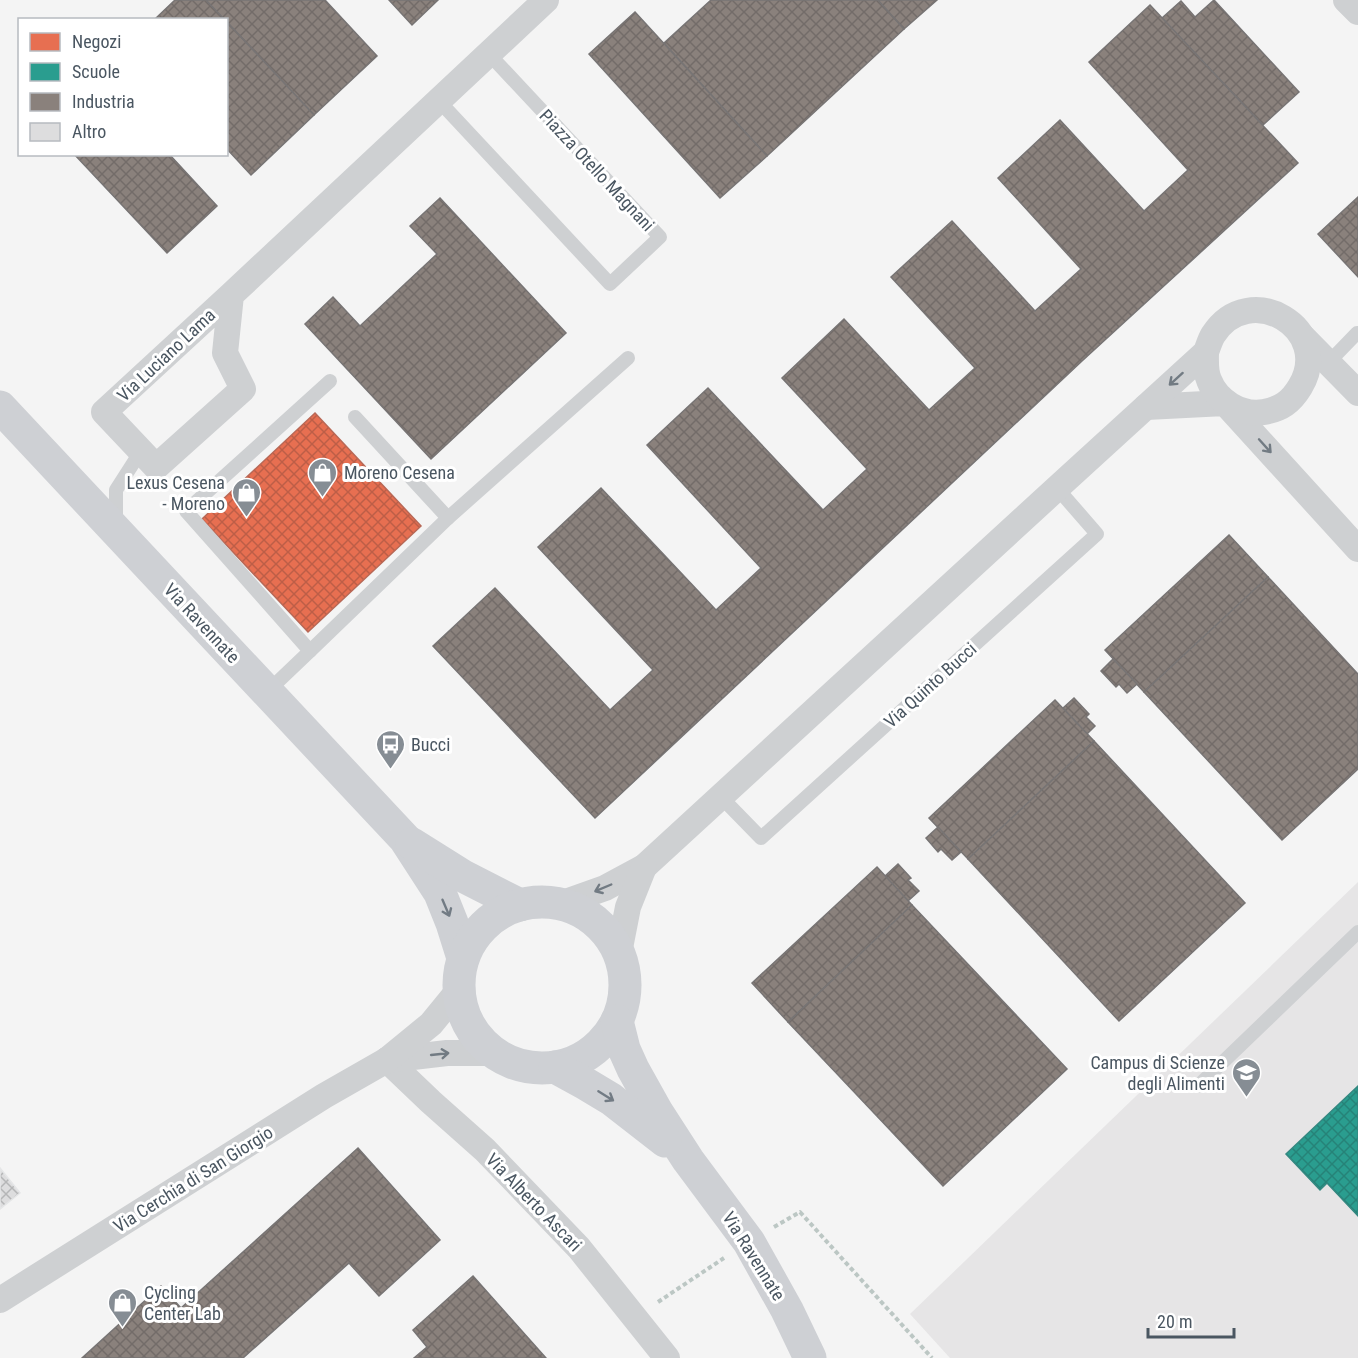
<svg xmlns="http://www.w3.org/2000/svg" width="1358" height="1358" font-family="'Roboto Condensed',sans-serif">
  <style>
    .education { fill: #e6e5e6 }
    .shops { fill: url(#shops-cross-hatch); stroke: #b86856; stroke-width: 1.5 }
    .schools { fill: url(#schools-cross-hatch); stroke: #348881; stroke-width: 1.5 }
    .industry { fill: url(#industry-cross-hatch); stroke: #777474; stroke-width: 1.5 }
    .building { fill: url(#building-cross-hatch); stroke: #e5e6e7; stroke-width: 1.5 }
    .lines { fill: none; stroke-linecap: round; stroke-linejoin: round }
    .path { stroke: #bcc7c4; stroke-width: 4; stroke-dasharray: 4.5 3; stroke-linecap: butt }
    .service { stroke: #ced0d2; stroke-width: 14 }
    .minor { stroke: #ced0d2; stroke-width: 26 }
    .secondary { stroke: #ced0d4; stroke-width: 33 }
    .oneway { stroke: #727b83 }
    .oneway2 { stroke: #727b84 }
    .labels { text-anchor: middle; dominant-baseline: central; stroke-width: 6; stroke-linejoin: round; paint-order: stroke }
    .street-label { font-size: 18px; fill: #4a5661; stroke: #fff }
    .poi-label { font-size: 18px; fill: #4a5661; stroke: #fff; text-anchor: start }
  </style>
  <defs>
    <pattern id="shops-cross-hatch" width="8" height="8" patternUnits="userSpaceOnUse" patternTransform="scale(1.5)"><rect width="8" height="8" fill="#e76f51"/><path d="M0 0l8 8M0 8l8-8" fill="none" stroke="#bd5e47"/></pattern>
    <pattern id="schools-cross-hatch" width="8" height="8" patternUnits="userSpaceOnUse" patternTransform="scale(1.5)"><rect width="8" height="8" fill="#2a9d8f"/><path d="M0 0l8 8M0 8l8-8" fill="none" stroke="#268378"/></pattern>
    <pattern id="industry-cross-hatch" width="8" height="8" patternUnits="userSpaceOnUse" patternTransform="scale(1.5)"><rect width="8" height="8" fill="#8a817c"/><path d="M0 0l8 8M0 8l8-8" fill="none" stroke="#736c69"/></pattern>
    <pattern id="building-cross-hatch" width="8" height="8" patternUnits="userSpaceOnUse" patternTransform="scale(1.5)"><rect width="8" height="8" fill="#ddddde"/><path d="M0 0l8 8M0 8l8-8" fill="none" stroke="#b5b6b7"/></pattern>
  </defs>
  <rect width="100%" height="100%" fill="#f4f4f4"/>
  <polygon class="education" points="1358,882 1358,1358 950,1358 910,1314"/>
  <polygon class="shops" points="315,413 421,526 308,632 202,519"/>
  <polygon class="schools" points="1358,1086 1358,1216 1327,1183 1320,1190 1286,1154"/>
  <g class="industry">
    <polygon points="175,0 206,0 225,20 154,20"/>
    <polygon points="206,0 325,0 377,56 314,115 226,21 226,20 225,20"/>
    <polygon points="389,0 438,0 412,25"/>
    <polygon points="711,0 878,0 904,29 767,156 664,43"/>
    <polygon points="878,0 937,0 904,29"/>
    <polygon points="1214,0 1299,92 1263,125 1162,18 1181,1 1195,17"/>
    <polygon points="1150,5 1298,163 1082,361 595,818 433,646 495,588 610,710 653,670 538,547 601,488 716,610 761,568 647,445 708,388 823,510 867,469 782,378 844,319 929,410 975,368 891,277 952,221 1035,311 1081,269 998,178 1060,120 1144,211 1188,170 1089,62"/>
    <polygon points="635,12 767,156 720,198 589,54"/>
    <polygon points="226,21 314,115 251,175 226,148"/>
    <polygon points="74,154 169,154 217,206 167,253"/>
    <polygon points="1358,197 1358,277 1318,234"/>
    <polygon points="440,198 566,333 431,459 305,324 333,297 360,326 437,254 410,226"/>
    <polygon points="1229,535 1268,577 1144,692 1105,650"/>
    <polygon points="1268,577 1358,674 1358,769 1282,840 1144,692"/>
    <polygon points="1113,659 1137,684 1127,693 1119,684 1116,687 1101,671"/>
    <polygon points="1074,698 1089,714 1086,717 1095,726 1087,734 1063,708"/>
    <polygon points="1055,700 1094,741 968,859 929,818"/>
    <polygon points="1094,741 1245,903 1119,1021 968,859"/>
    <polygon points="938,827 961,852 952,860 941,849 938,852 926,838"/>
    <polygon points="898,864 911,878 908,880 919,891 908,901 885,876"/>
    <polygon points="877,867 912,905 788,1022 752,983"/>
    <polygon points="912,905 1067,1069 943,1186 788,1022"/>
    <polygon points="358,1148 440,1240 379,1296 349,1263 243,1358 82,1358 161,1286 181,1308"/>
    <polygon points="473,1276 546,1358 414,1358 427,1347 413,1330"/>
  </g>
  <polygon class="building" points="0,1168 20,1193 0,1209"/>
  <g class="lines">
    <g class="path">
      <polyline points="774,1227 800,1212 932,1358"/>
      <polyline points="658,1302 724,1258"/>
    </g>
    <g class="service">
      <polyline points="439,101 610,284 660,237 489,54"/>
      <polyline points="1328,363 1357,333 1358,335"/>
      <polyline points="355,417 448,518"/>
      <polyline points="116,523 116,490 141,451"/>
      <polyline points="310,651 448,518 628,358"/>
      <polyline points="267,692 310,651 186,511 330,381"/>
      <polyline points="721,797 761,838 1097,534 1057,488"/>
      <polyline points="1198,1086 1358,932"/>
    </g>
    <g class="minor">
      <polyline points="1346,0 1358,12"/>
      <polyline points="231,295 225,353 243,389 156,467 104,412 231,295 546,0"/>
      <polyline points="1303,337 1358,393"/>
      <polyline points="1146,407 1225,403 1358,549"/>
      <path d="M560 904 605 888 644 867 1057 488 1206 352C1208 347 1210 340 1213 335 1249 278 1335 329 1300 387 1291 402 1281 409 1264 412 1241 416 1217 401 1209 380 1205 371 1206 362 1206 352"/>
      <polyline points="619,953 628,907 644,867"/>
      <polyline points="387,1060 431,1102 485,1150 579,1248 667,1358"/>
      <polyline points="387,1060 447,1053 493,1053"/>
      <polyline points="0,1300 324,1096 387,1060 431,1024 458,991"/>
    </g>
    <g class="secondary">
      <polyline points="0,407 405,839 440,893 452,923 463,958"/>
      <polyline points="412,844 463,876 520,905"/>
      <circle cx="542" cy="985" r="83"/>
      <polyline points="617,1021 624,1049 633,1069 657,1112 688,1160 749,1242 787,1310 810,1358"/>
      <polyline points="555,1067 586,1084 611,1099 665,1141"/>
    </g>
  </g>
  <defs><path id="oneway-shaft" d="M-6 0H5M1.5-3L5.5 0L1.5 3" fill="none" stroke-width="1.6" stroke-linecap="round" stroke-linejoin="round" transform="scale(1.5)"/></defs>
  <g class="oneway">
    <use href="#oneway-shaft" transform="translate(1176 379) rotate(138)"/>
    <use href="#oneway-shaft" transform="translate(1265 446) rotate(48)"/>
    <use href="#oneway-shaft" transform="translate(603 888) rotate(157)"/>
    <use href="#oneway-shaft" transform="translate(440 1054) rotate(-6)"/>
  </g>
  <g class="oneway2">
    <use href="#oneway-shaft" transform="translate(446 908) rotate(67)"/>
    <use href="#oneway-shaft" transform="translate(606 1096) rotate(32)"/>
  </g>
  <defs>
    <symbol id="shop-pin" viewBox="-11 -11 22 30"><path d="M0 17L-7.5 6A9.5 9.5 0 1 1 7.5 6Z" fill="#868d94" stroke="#fff"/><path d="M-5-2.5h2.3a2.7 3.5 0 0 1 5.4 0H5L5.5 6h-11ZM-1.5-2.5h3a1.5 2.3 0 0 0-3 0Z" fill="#fff"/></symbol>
    <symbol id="bus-pin" viewBox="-11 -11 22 30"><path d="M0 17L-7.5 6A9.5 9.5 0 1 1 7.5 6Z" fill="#868d94" stroke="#fff"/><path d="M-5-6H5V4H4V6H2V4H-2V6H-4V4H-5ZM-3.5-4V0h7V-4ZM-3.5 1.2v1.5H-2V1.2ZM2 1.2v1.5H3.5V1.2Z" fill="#fff"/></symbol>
    <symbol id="university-pin" viewBox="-11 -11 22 30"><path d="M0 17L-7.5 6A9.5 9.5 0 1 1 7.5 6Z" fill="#868d94" stroke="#fff"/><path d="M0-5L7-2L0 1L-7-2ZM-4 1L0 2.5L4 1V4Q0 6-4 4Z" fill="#fff"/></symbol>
  </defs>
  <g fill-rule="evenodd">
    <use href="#shop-pin" x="306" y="456" width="33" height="45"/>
    <use href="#shop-pin" x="230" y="476" width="33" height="45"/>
    <use href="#bus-pin" x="374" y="728" width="33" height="45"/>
    <use href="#university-pin" x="1230" y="1056" width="33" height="45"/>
    <use href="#shop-pin" x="106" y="1286" width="33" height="45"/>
  </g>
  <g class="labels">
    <g class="street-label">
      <text transform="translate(597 170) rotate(47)">Piazza Otello Magnani</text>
      <text transform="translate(166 355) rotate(-43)">Via Luciano Lama</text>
      <text transform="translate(202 623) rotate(47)">Via Ravennate</text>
      <text transform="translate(930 685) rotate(-42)">Via Quinto Bucci</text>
      <text transform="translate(193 1179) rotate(-32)">Via Cerchia di San Giorgio</text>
      <text transform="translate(534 1202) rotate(46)">Via Alberto Ascari</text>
      <text transform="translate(754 1256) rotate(58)">Via Ravennate</text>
    </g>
    <g class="poi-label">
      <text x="344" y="472">Moreno Cesena</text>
      <text x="225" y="482" text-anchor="end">Lexus Cesena<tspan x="225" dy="21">- Moreno</tspan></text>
      <text x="411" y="744">Bucci</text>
      <text x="1225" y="1062" text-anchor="end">Campus di Scienze<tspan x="1225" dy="21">degli Alimenti</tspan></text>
      <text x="144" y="1292">Cycling<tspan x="144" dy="21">Center Lab</tspan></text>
    </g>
  </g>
  <rect x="18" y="18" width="210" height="138" fill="#ffffff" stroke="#b7bbc0" stroke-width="1.5"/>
  <rect x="30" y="33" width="30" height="18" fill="#e76f51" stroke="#b7bbc0" stroke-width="1.5"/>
  <text x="72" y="48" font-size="18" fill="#4a5661">Negozi</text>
  <rect x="30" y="63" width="30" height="18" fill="#2a9d8f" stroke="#b7bbc0" stroke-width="1.5"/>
  <text x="72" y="78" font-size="18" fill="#4a5661">Scuole</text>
  <rect x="30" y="93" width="30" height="18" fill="#8a817c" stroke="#b7bbc0" stroke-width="1.5"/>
  <text x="72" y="108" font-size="18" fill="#4a5661">Industria</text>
  <rect x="30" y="123" width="30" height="18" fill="#ddddde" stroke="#b7bbc0" stroke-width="1.5"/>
  <text x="72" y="138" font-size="18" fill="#4a5661">Altro</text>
  <path d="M1148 1328v9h86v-9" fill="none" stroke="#4a5661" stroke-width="3"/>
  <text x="1157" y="1328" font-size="18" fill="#4a5661" stroke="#ffffff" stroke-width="4.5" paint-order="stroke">20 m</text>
</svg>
